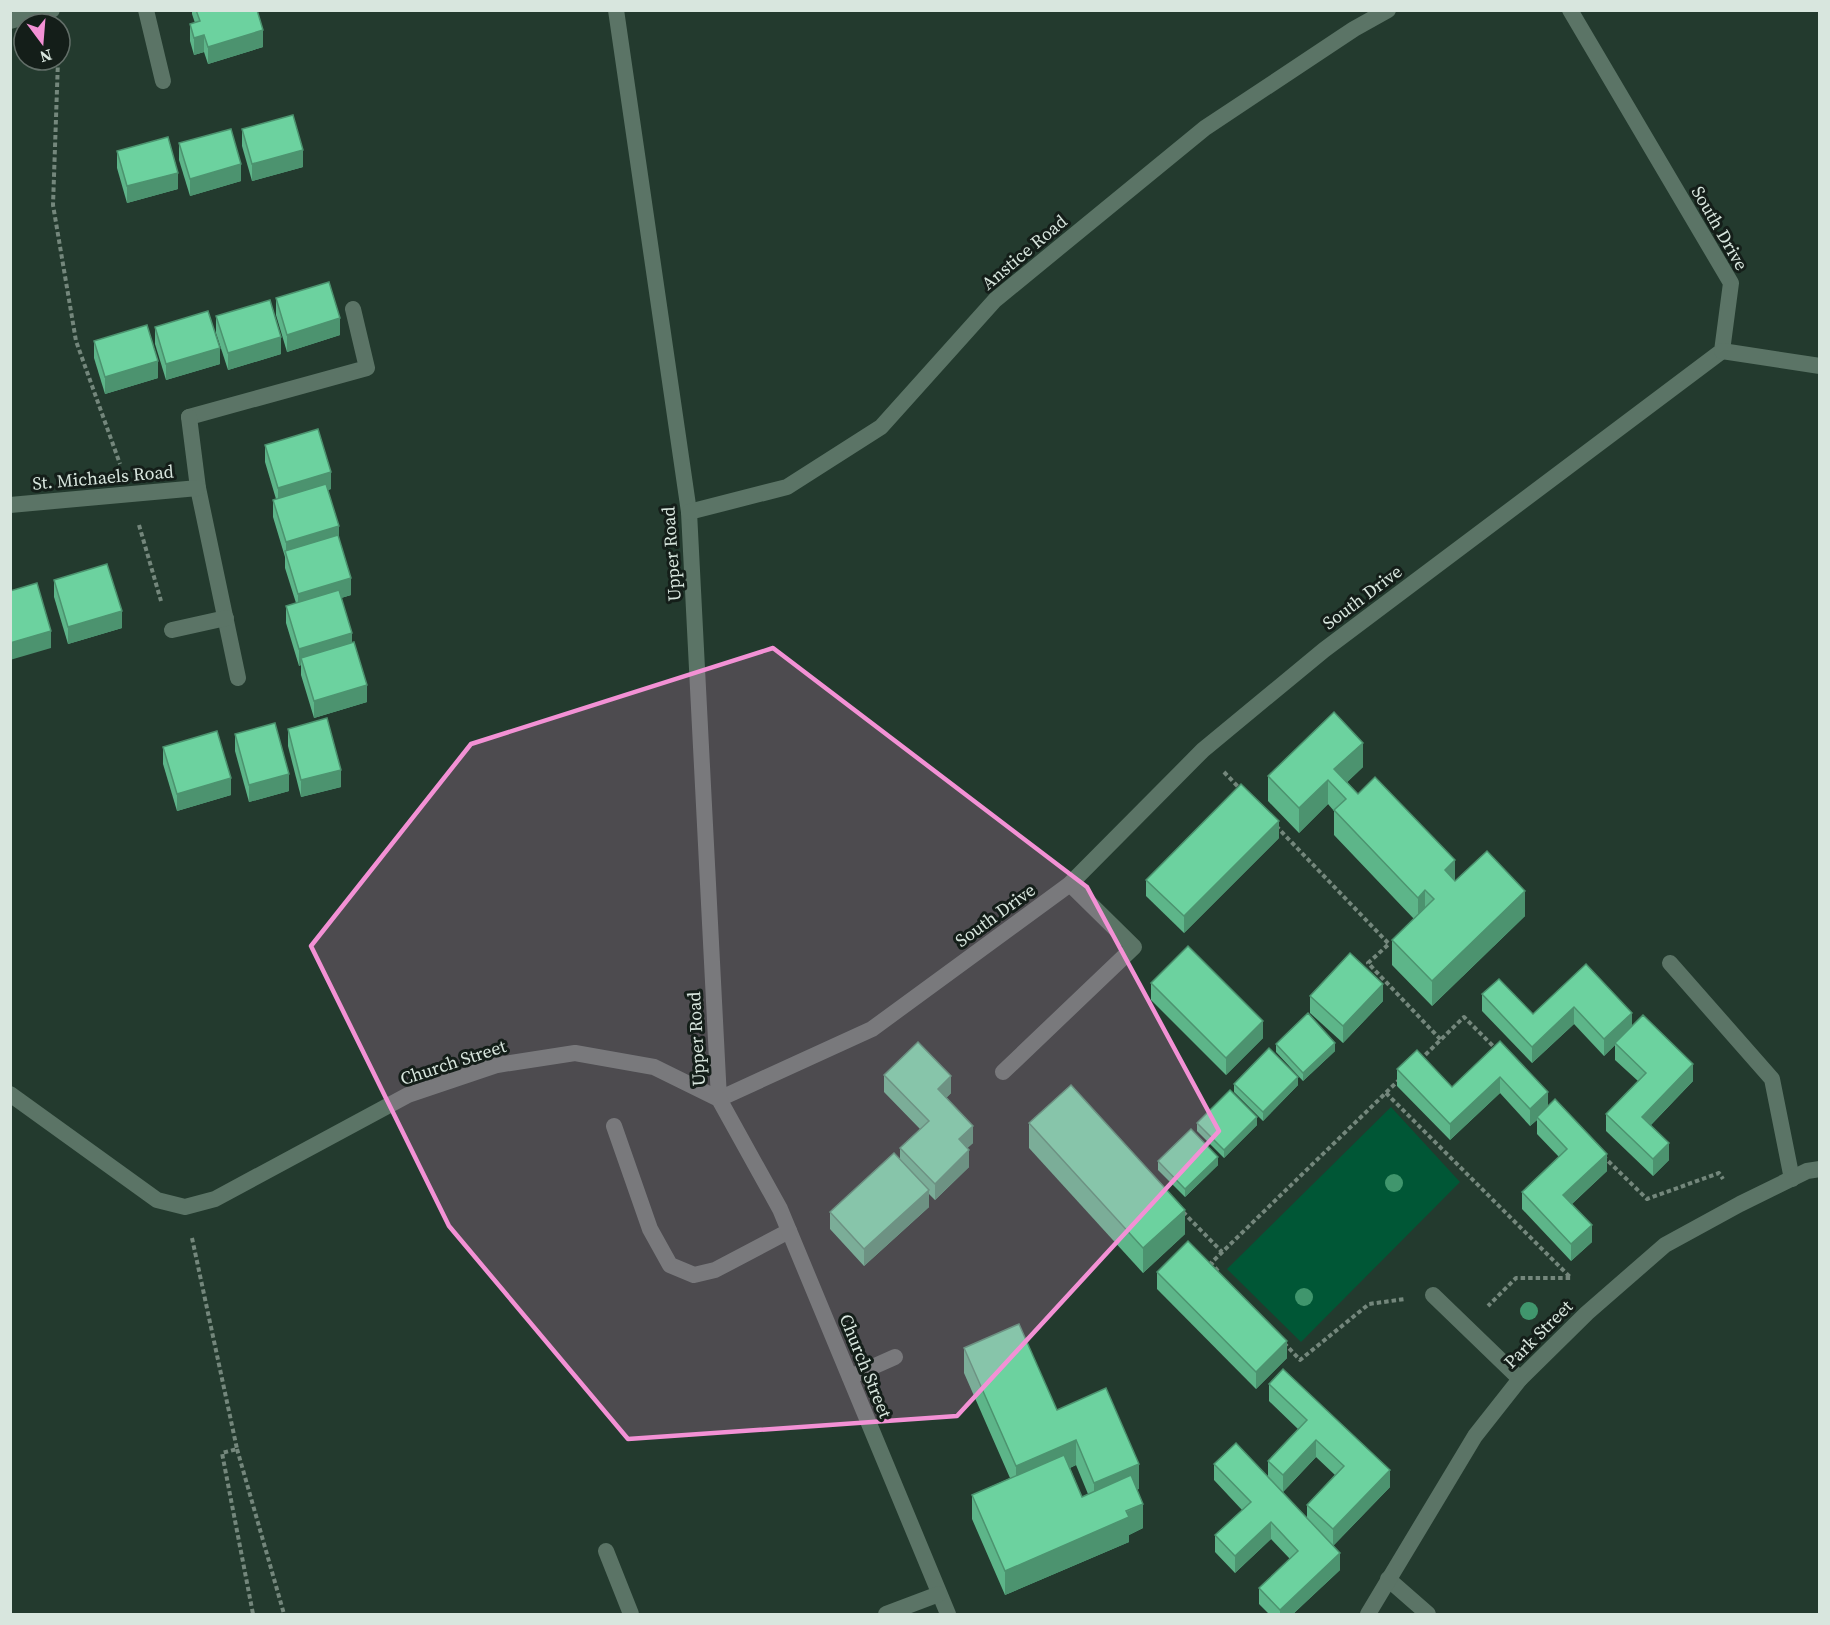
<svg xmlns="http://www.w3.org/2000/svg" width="1830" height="1625" font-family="'Source Serif 4',serif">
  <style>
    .green { fill: #005736 }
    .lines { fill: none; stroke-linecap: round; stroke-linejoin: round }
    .path { stroke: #74877c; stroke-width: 4; stroke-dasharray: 4.5 3; stroke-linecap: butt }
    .service { stroke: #5b7466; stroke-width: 16 }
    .minor { stroke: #5b7466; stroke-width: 16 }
    .tree { fill: #40966d }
    .wall { fill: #5db589; fill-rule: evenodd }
    .shaded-wall { fill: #4c936f }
    .building { fill: #6cd29f; stroke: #4c936f; stroke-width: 1.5 }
    .marked { fill: #f391d5; fill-opacity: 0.2; stroke: #f391d5; stroke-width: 4.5; stroke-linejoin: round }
    .labels { text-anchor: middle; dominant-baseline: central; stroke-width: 6; stroke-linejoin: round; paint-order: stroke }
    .street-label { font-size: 18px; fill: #d8e6de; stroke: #141e19 }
  </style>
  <rect width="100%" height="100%" fill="#233a2e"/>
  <polygon class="green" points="1391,1107 1460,1182 1301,1342 1227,1269"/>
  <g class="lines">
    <g class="path">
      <polyline points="58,60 53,205 76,341 120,464"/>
      <polyline points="139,525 161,601"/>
      <polyline points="1224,772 1242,791"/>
      <polyline points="1276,826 1389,944 1368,963 1441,1040"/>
      <polyline points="1420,1060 1464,1017 1496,1049"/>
      <polyline points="1386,1093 1571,1278 1516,1278 1488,1306"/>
      <polyline points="1603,1156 1647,1199 1719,1173 1723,1179"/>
      <polyline points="1183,1212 1222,1252"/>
      <polyline points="192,1238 237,1449 222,1453 253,1614"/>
      <polyline points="1218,1271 1211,1263 1400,1079"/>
      <polyline points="1284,1343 1300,1360 1369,1304 1405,1299"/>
      <polyline points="237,1449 284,1614"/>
    </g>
    <g class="service">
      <polyline points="189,417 367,368 353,309"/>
      <polyline points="1670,963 1772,1079 1792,1179"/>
      <polyline points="1003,1072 1134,947 1070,884"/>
      <polyline points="614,1126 650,1229 670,1265 694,1275 715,1270 789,1231"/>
      <polyline points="850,1377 895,1357"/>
    </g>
    <g class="minor">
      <polyline points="146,10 163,81"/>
      <polyline points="616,10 689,512 719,1099 872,1029 1070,884 1203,750 1324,650 1722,351 1731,283 1570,10"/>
      <polyline points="10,21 52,10"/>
      <polyline points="1722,351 1820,366"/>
      <polyline points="189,417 198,488 238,678"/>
      <polyline points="10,505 198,488"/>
      <polyline points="689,512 787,487 881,427 995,300 1205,128 1354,29 1388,10"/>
      <polyline points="172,630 226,618"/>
      <polyline points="10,1094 157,1200 185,1207 215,1199 408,1095 497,1065 575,1053 654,1067 719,1099 780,1209 948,1614"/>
      <polyline points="1433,1295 1520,1379"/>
      <polyline points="606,1551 631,1614"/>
      <polyline points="1388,1579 1428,1614"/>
      <polyline points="886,1614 939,1594"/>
      <polyline points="1368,1614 1475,1436 1520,1379 1587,1313 1665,1245 1740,1204 1807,1171 1820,1169"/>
    </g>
  </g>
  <g class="tree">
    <circle cx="1394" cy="1183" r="9"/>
    <circle cx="1304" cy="1297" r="9"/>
    <circle cx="1529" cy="1311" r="9"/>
  </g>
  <g class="wall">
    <polygon points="192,10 257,10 263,47 208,64 204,52 194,55 190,41 190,24 195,23 192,14"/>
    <polygon points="242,129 303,167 252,181 242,146"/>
    <polygon points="179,143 241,181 190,196 179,160"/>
    <polygon points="117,151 178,189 127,203 117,168"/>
    <polygon points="276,298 340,335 287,352 276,315"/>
    <polygon points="216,316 281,354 228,370 216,333"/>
    <polygon points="155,327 220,364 166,380 155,344"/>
    <polygon points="94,341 158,378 105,394 94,358"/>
    <polygon points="265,445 331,489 328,490 351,595 341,598 367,702 314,718 301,675 301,665 299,666 286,623 286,606 296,603 285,568 285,557 273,517 273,500 276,499 265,462"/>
    <polygon points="54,580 122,628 68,644 54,597"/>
    <polygon points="288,729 341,787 301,797 288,746"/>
    <polygon points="235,734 289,791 249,802 235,751"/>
    <polygon points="163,747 231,795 177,811 163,764"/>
    <polygon points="1363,767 1347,782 1358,794 1455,860 1455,881 1525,916 1432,1006 1392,965 1392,940 1414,919 1334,835 1334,811 1328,804 1299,833 1268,801 1268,776"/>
    <polygon points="1279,838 1184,933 1146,896 1146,880"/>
    <polygon points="1586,964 1632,1026 1693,1081 1651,1125 1669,1160 1653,1176 1606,1131 1606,1114 1638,1081 1615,1060 1615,1045 1604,1056 1574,1024 1532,1063 1482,1011 1482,994 1533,1014"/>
    <polygon points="1151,983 1263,1038 1226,1075 1151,1000"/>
    <polygon points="1310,996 1383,1001 1343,1043 1310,1013"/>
    <polygon points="1500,1041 1548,1106 1607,1171 1572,1204 1592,1242 1571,1261 1522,1209 1522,1192 1559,1157 1537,1134 1537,1120 1530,1126 1500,1093 1450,1140 1397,1086 1397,1069 1452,1087"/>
    <polygon points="1276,1044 1335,1051 1303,1081 1276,1052"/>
    <polygon points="884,1075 951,1093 946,1098 973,1143 967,1148 969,1167 935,1200 929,1194 929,1207 864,1266 830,1229 830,1212 900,1159 900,1148 920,1129 884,1092"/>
    <polygon points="1234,1084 1298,1085 1263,1121 1234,1092"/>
    <polygon points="1029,1123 1185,1234 1143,1273 1029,1148"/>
    <polygon points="1197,1123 1257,1125 1224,1158 1197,1131"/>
    <polygon points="1158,1161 1218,1165 1185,1197 1158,1170"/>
    <polygon points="1157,1272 1287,1358 1256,1389 1157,1289"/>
    <path d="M964 1348 1057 1410 1139 1489H1137L1143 1528 1129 1535V1542L1005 1595 972 1519V1495L1010 1478 964 1373ZM1076 1465 1088 1494 1082 1497 1070 1468Z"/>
    <path d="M1269 1384 1390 1487 1333 1546 1340 1570 1293 1614H1269L1259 1604V1588L1290 1559 1271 1539 1235 1573 1215 1552V1535L1242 1510 1214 1480V1464L1268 1477V1461L1298 1429 1269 1401ZM1316 1457 1335 1475 1307 1505V1518L1276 1486 1283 1492Z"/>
  </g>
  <g class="shaded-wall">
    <polygon points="263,30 263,47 208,64 208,47"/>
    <polygon points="204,35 204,52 194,55 194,38"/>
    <polygon points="303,150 303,167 252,181 252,164"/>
    <polygon points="241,164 241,181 190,196 190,179"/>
    <polygon points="178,173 178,189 127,203 127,186"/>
    <polygon points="340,318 340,335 287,352 287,335"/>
    <polygon points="281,337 281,354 228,370 228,353"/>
    <polygon points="220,348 220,364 166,380 166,364"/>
    <polygon points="158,361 158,378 105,394 105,377"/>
    <polygon points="331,472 331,489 278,505 278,488"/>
    <polygon points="339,526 339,543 286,553 286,542"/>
    <polygon points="351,578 351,595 298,611 298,594"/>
    <polygon points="122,611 122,628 68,644 68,627"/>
    <polygon points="51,631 51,648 10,660 10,643"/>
    <polygon points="352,633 352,649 301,658 301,665 299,666 299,649"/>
    <polygon points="367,685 367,702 314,718 314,701"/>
    <polygon points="1363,743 1363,767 1338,791 1334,769"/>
    <polygon points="341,770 341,787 301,797 301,780"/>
    <polygon points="289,774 289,791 249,802 249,785"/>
    <polygon points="231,778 231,795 177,811 177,794"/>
    <polygon points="1328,780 1328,804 1299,833 1299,808"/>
    <polygon points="1279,821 1279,838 1184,933 1184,916"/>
    <polygon points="1455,860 1455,885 1445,870"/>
    <polygon points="1425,890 1425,915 1418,923 1418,898"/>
    <polygon points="1525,891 1525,916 1432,1006 1432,981"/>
    <polygon points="1383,984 1383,1001 1343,1043 1343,1026"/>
    <polygon points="1574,1007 1574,1024 1532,1063 1532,1047"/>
    <polygon points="1632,1013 1632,1030 1615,1043 1615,1045 1604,1056 1604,1039"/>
    <polygon points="1263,1021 1263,1038 1226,1075 1226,1058"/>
    <polygon points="1335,1043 1335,1051 1303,1081 1303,1073"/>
    <polygon points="1693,1064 1693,1081 1642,1134 1642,1117"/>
    <polygon points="951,1076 951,1093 938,1106 938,1089"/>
    <polygon points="1298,1077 1298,1085 1263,1121 1263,1112"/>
    <polygon points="1500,1077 1500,1093 1450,1140 1450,1124"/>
    <polygon points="1548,1092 1548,1109 1537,1117 1537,1120 1530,1126 1530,1109"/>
    <polygon points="1257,1117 1257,1125 1224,1158 1224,1150"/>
    <polygon points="973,1126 973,1143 959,1156 959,1139"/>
    <polygon points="1669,1143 1669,1160 1653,1176 1653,1159"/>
    <polygon points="969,1150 969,1167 935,1200 935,1184"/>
    <polygon points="1607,1154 1607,1171 1563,1212 1563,1195"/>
    <polygon points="1218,1157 1218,1165 1185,1197 1185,1189"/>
    <polygon points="929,1190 929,1207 864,1266 864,1249"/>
    <polygon points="1185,1210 1185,1234 1143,1273 1143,1248"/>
    <polygon points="1592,1225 1592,1242 1571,1261 1571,1244"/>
    <polygon points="1287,1341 1287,1358 1256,1389 1256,1372"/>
    <polygon points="1076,1440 1076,1465 1016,1491 1016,1466"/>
    <polygon points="1316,1440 1316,1457 1283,1492 1283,1475"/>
    <polygon points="1139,1464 1139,1489 1094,1508 1094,1483"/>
    <polygon points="1390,1470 1390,1487 1333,1546 1333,1529"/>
    <polygon points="1143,1504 1143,1528 1129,1535 1129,1542 1005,1595 1005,1571"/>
    <polygon points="1271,1522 1271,1539 1235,1573 1235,1556"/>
    <polygon points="1340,1553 1340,1570 1293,1614 1280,1614 1280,1610"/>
  </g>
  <g class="building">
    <polygon points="196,10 257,10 263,30 208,47 204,35 194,38 190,24 200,21"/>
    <polygon points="293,115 303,150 252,164 242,129"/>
    <polygon points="231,129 241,164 190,179 179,143"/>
    <polygon points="168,137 178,173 127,186 117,151"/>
    <polygon points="329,282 340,318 287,335 276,298"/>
    <polygon points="270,300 281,337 228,353 216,316"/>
    <polygon points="208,311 220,348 166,364 155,327"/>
    <polygon points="147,325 158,361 105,377 94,341"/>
    <polygon points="318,429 331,472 278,488 265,445"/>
    <polygon points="326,484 339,526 286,542 273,500"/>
    <polygon points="338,535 351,578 298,594 285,551"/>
    <polygon points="107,564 122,611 68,627 54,580"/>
    <polygon points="37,583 51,631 10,643 10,591"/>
    <polygon points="339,590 352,633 299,649 286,606"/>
    <polygon points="354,642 367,685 314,701 301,658"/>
    <polygon points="1334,712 1363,743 1334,769 1358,794 1375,777 1455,860 1445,870 1455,881 1487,851 1525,891 1432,981 1392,940 1434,899 1425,890 1418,898 1334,810 1346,799 1328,780 1299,808 1268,776"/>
    <polygon points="327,718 341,770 301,780 288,729"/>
    <polygon points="275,723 289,774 249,785 235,734"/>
    <polygon points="217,731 231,778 177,794 163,747"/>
    <polygon points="1241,784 1279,821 1184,916 1146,880"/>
    <polygon points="1188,946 1263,1021 1226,1058 1151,983"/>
    <polygon points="1350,953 1383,984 1343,1026 1310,996"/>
    <polygon points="1586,964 1632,1013 1604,1039 1574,1007 1532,1047 1482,994 1499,979 1533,1014"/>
    <polygon points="1308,1013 1335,1043 1303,1073 1276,1044"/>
    <polygon points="1643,1015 1693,1064 1642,1117 1669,1143 1653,1159 1606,1114 1646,1073 1615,1043"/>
    <polygon points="1500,1041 1548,1092 1530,1109 1500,1077 1450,1124 1397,1069 1417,1050 1452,1087"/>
    <polygon points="918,1042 951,1076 938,1089 973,1126 959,1139 969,1150 935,1184 900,1148 929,1121 884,1075"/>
    <polygon points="1269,1048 1298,1077 1263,1112 1234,1084"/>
    <polygon points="1071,1085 1185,1210 1143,1248 1029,1123"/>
    <polygon points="1230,1090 1257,1117 1224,1150 1197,1123"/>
    <polygon points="1555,1099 1607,1154 1563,1195 1592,1225 1571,1244 1522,1192 1567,1149 1537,1117"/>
    <polygon points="1191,1129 1218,1157 1185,1189 1158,1161"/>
    <polygon points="894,1153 929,1190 864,1249 830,1212"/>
    <polygon points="1188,1241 1287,1341 1256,1372 1157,1272"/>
    <polygon points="1019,1324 1057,1410 1106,1388 1139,1464 1094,1483 1076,1440 1016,1466 964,1348"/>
    <polygon points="1283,1369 1390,1470 1333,1529 1307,1505 1344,1466 1316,1440 1283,1475 1268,1461 1307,1420 1269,1384"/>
    <polygon points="1236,1443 1340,1553 1280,1610 1259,1588 1298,1551 1271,1522 1235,1556 1215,1535 1251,1502 1214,1464"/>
    <polygon points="1064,1455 1082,1497 1131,1475 1143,1504 1126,1511 1129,1517 1005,1571 972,1495"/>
  </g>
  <path class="marked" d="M773 648 1087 887 1219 1131 957 1416 628 1439 449 1226 311 946 471 744Z"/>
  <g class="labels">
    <g class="street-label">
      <text transform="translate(1720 228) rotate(60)">South Drive</text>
      <text transform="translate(1024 252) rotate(-40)">Anstice Road</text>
      <text transform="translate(103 477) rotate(-5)">St. Michaels Road</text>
      <text transform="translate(671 554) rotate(-94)">Upper Road</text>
      <text transform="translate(1362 597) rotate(-37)">South Drive</text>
      <text transform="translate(995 915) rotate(-36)">South Drive</text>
      <text transform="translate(696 1039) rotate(-93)">Upper Road</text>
      <text transform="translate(453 1062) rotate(-18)">Church Street</text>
      <text transform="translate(1538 1334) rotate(-45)">Park Street</text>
      <text transform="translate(866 1366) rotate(68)">Church Street</text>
    </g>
  </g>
  <rect width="1830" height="1625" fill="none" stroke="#d8e6de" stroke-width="24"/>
  <g transform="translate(42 42) rotate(164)"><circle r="28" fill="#141e19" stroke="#626e68" stroke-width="1.5"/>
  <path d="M0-4.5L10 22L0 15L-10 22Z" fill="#f391d5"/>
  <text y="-9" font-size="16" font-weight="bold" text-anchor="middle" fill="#d8e6de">N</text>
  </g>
</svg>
